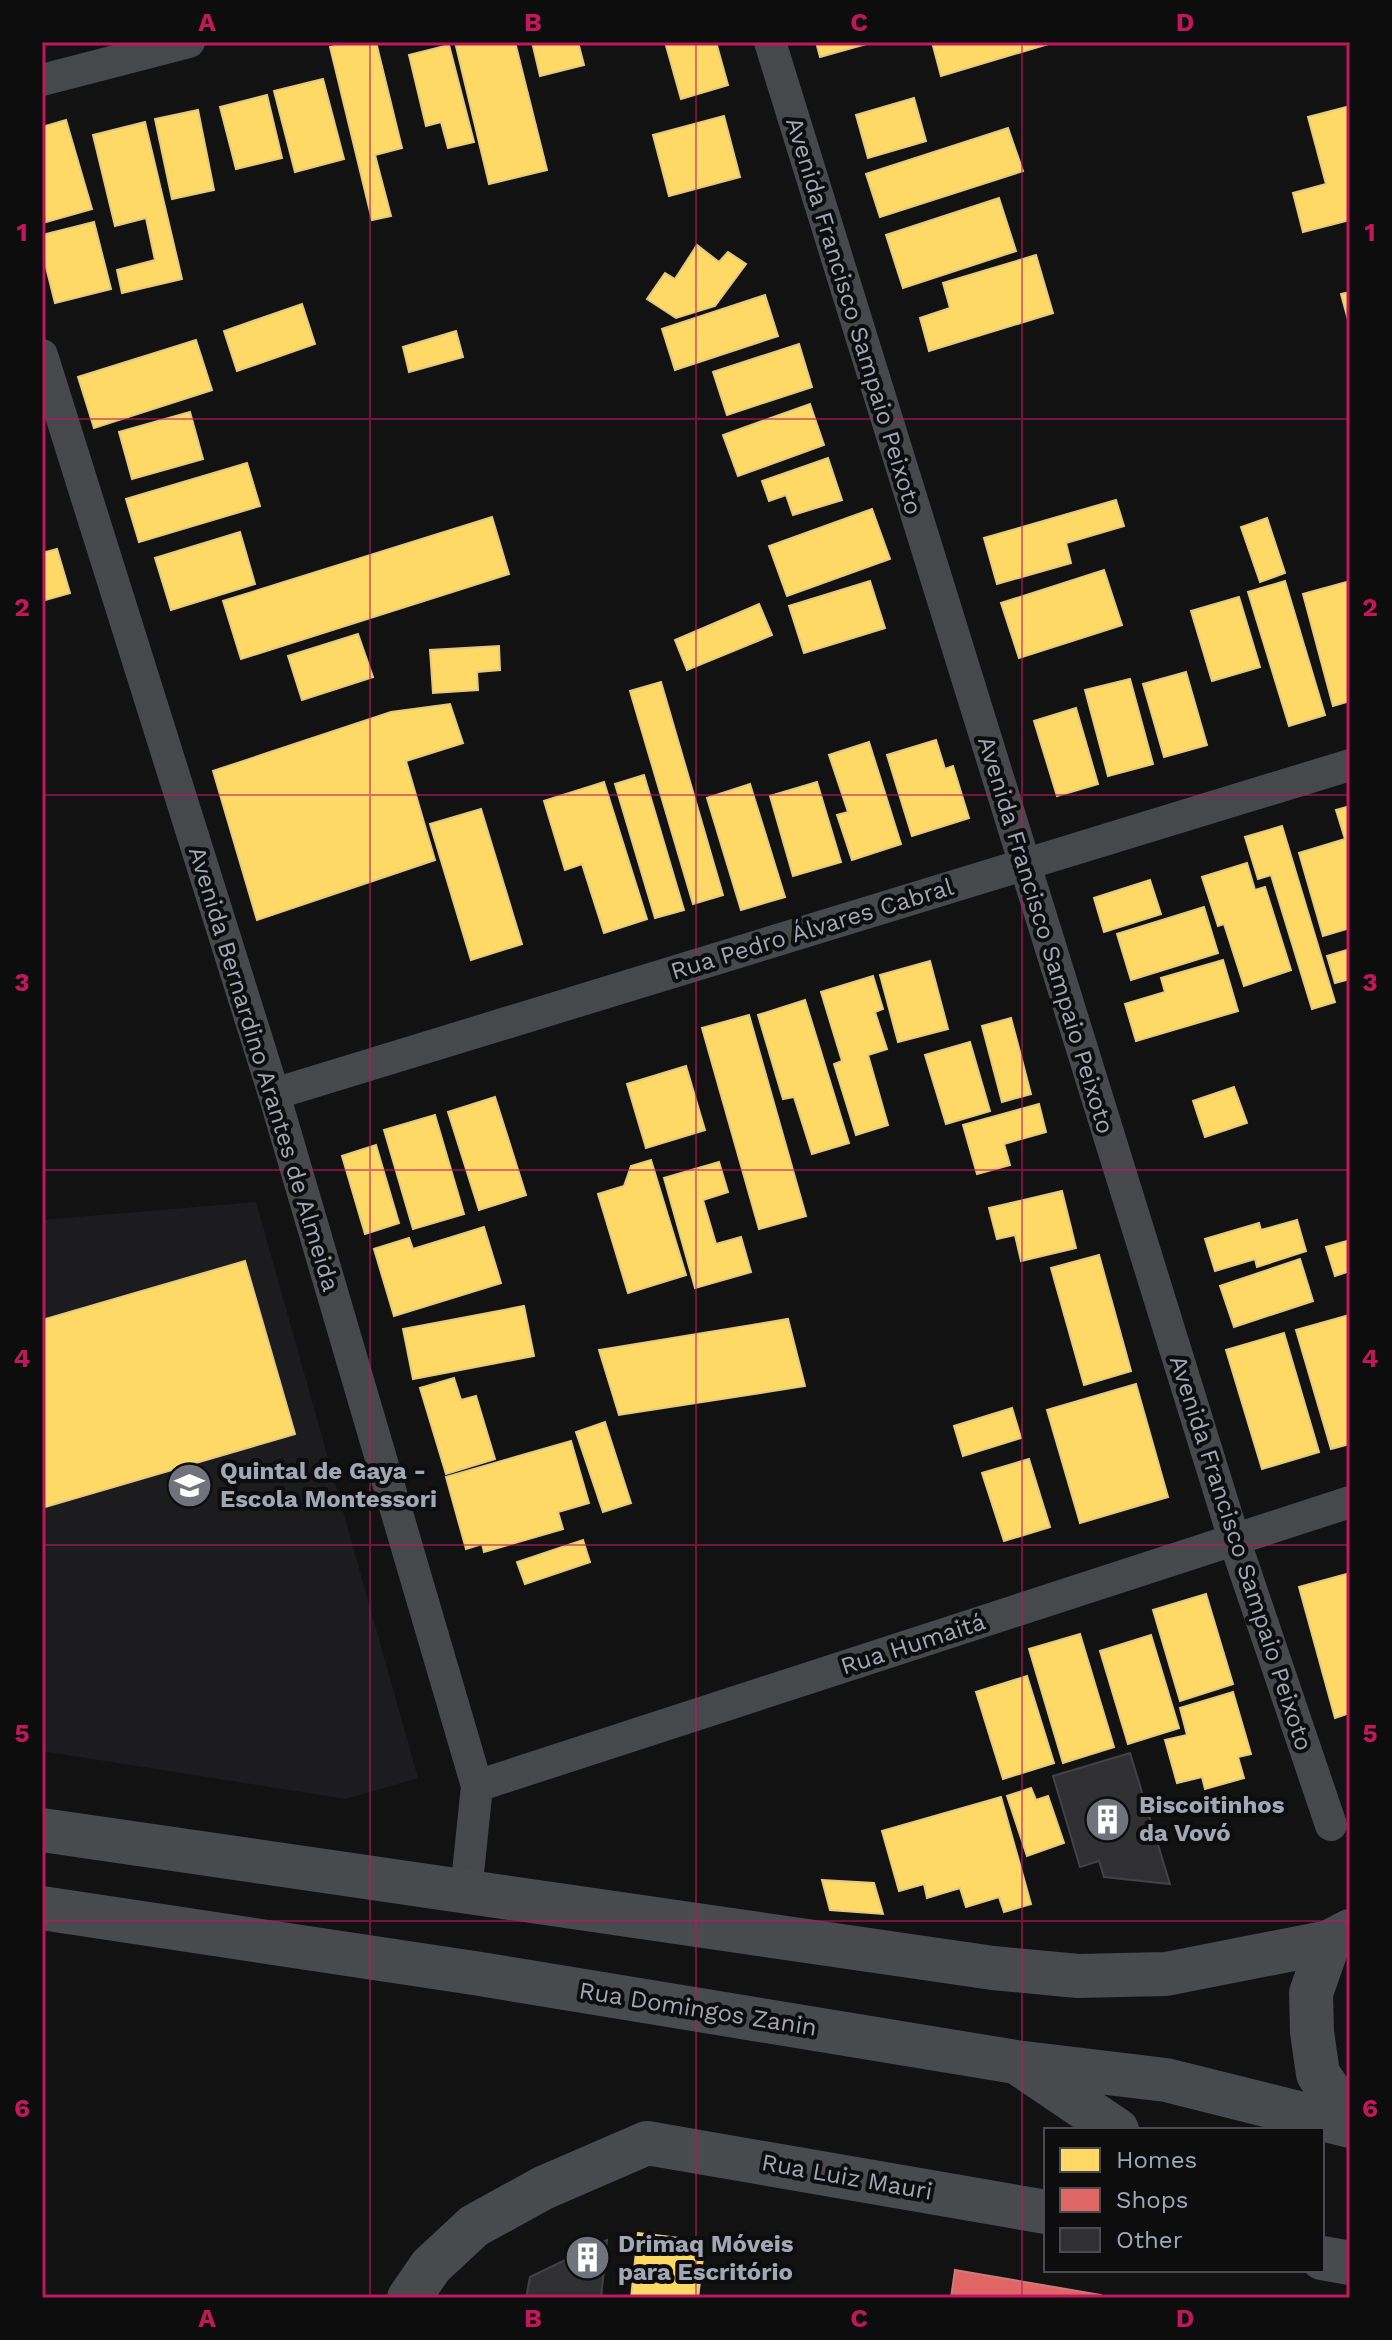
<svg xmlns="http://www.w3.org/2000/svg" width="1392" height="2340" font-family="'Work Sans',sans-serif">
  <style>
    .built { fill: #1c1c1f }
    .homes { fill: #ffd966; stroke: #e3ca7e; stroke-width: 2 }
    .shops { fill: #e06666; stroke: #cd7a7e; stroke-width: 2 }
    .building { fill: #303032; stroke: #414247; stroke-width: 2 }
    .lines { fill: none; stroke-linecap: round; stroke-linejoin: round }
    .street { stroke: #46484c; stroke-width: 32 }
    .primary { stroke: #494a4d; stroke-width: 44 }
    .grid { fill: none; stroke: #c2185b; stroke-width: 2; stroke-opacity: 0.55 }
    .labels { text-anchor: middle; dominant-baseline: central; stroke-width: 8; stroke-linejoin: round; paint-order: stroke }
    .street-label { font-size: 24px; fill: #a2a7b5; stroke: #0d0d0e }
    .poi-label { font-size: 24px; font-weight: bold; fill: #a2a7b5; stroke: #0d0d0e; text-anchor: start }
    .neatline { fill: none; stroke: #c2185b; stroke-width: 3 }
    .grid-label { font-size: 26px; text-anchor: middle; font-weight: bold; fill: #c2185b }
  </style>
  <rect width="100%" height="100%" fill="#121213"/>
  <polygon class="built" points="256,1202 418,1778 346,1799 42,1751 42,1220"/>
  <g class="homes">
    <polygon points="351,42 376,42 402,148 375,155 391,216 372,220 330,47"/>
    <polygon points="455,42 515,42 547,170 489,184"/>
    <polygon points="532,42 578,42 584,65 540,76"/>
    <polygon points="665,42 716,42 728,85 681,99"/>
    <polygon points="816,42 869,42 870,43 820,57"/>
    <polygon points="932,42 951,43 1055,42 941,76"/>
    <polygon points="449,45 474,142 448,148 441,122 426,126 409,55"/>
    <polygon points="323,79 344,159 295,172 274,91"/>
    <polygon points="267,95 282,158 236,169 220,107"/>
    <polygon points="914,98 926,141 868,158 856,115"/>
    <polygon points="1350,106 1350,220 1303,232 1293,193 1326,184 1308,117"/>
    <polygon points="198,110 214,190 172,199 155,119"/>
    <polygon points="724,116 740,177 669,196 653,135"/>
    <polygon points="66,120 92,209 46,222 42,209 42,127"/>
    <polygon points="145,122 182,279 122,293 117,270 155,260 146,218 115,226 93,135"/>
    <polygon points="1008,128 1023,171 880,217 866,174"/>
    <polygon points="999,198 1016,251 903,288 886,235"/>
    <polygon points="94,222 111,289 55,303 42,251 42,235"/>
    <polygon points="697,245 719,262 728,252 746,264 715,306 676,318 647,299 665,273 675,279"/>
    <polygon points="1036,255 1053,313 929,351 920,318 950,308 943,283"/>
    <polygon points="1350,292 1350,327 1341,294"/>
    <polygon points="765,295 778,336 675,370 662,329"/>
    <polygon points="302,304 315,344 237,371 224,331"/>
    <polygon points="456,331 463,357 409,372 403,347"/>
    <polygon points="196,340 212,390 94,428 78,377"/>
    <polygon points="799,344 812,387 727,415 713,372"/>
    <polygon points="810,404 824,445 738,476 723,435"/>
    <polygon points="190,412 203,459 132,479 119,432"/>
    <polygon points="828,458 842,500 793,515 786,495 769,501 762,481"/>
    <polygon points="247,463 260,506 139,542 126,499"/>
    <polygon points="1116,500 1124,526 1066,543 1071,563 997,584 984,538"/>
    <polygon points="872,509 890,559 787,596 769,546"/>
    <polygon points="492,517 509,574 241,659 223,601"/>
    <polygon points="1267,518 1285,573 1260,582 1241,527"/>
    <polygon points="240,532 255,584 171,610 155,558"/>
    <polygon points="57,549 70,593 42,601 42,553"/>
    <polygon points="1104,570 1122,625 1019,658 1001,603"/>
    <polygon points="870,581 885,628 804,653 789,606"/>
    <polygon points="1285,581 1325,715 1289,726 1248,592"/>
    <polygon points="1350,581 1350,701 1333,706 1303,594"/>
    <polygon points="1239,597 1260,667 1212,681 1191,611"/>
    <polygon points="759,604 772,635 687,670 675,640"/>
    <polygon points="358,634 373,677 302,700 288,656"/>
    <polygon points="499,646 500,670 477,672 478,690 433,693 430,650"/>
    <polygon points="1186,672 1207,745 1164,757 1143,684"/>
    <polygon points="1130,679 1153,764 1108,776 1085,690"/>
    <polygon points="661,682 723,895 693,904 630,691"/>
    <polygon points="450,704 463,743 406,761 435,860 257,920 213,771 391,712"/>
    <polygon points="1076,708 1098,784 1057,796 1034,721"/>
    <polygon points="936,740 945,769 953,766 969,818 912,836 887,755"/>
    <polygon points="869,742 901,844 852,860 837,815 848,812 829,755"/>
    <polygon points="644,775 684,910 655,918 615,784"/>
    <polygon points="604,782 647,919 604,933 582,864 565,870 544,801"/>
    <polygon points="817,782 841,862 793,876 770,796"/>
    <polygon points="750,784 785,897 741,910 707,798"/>
    <polygon points="1350,806 1350,928 1323,936 1299,853 1345,839 1336,810"/>
    <polygon points="481,809 522,944 471,960 430,824"/>
    <polygon points="1282,826 1335,1002 1312,1009 1271,875 1258,879 1245,837"/>
    <polygon points="1247,863 1255,890 1265,887 1291,970 1244,986 1224,924 1218,926 1202,877"/>
    <polygon points="1150,880 1161,914 1104,932 1094,898"/>
    <polygon points="1204,907 1218,953 1131,980 1117,934"/>
    <polygon points="1350,949 1350,979 1335,983 1327,956"/>
    <polygon points="1223,960 1238,1011 1136,1041 1125,1004 1165,992 1161,978"/>
    <polygon points="930,961 948,1029 898,1042 880,975"/>
    <polygon points="873,976 883,1009 875,1012 887,1049 868,1055 888,1125 856,1135 834,1064 842,1061 821,992"/>
    <polygon points="805,1000 849,1143 812,1154 794,1097 783,1099 758,1015"/>
    <polygon points="749,1015 806,1216 759,1229 702,1028"/>
    <polygon points="1011,1018 1031,1094 1002,1102 982,1026"/>
    <polygon points="970,1042 990,1111 946,1124 925,1055"/>
    <polygon points="686,1066 705,1130 646,1148 627,1084"/>
    <polygon points="1234,1087 1247,1123 1205,1137 1193,1101"/>
    <polygon points="495,1097 526,1195 479,1210 448,1112"/>
    <polygon points="1039,1104 1046,1132 1004,1144 1010,1165 977,1174 963,1125"/>
    <polygon points="435,1115 464,1214 413,1229 384,1130"/>
    <polygon points="376,1145 399,1223 365,1234 342,1156"/>
    <polygon points="651,1160 686,1275 628,1293 598,1194 624,1186 631,1166"/>
    <polygon points="719,1162 728,1192 703,1200 716,1244 741,1237 751,1272 695,1288 664,1178"/>
    <polygon points="1062,1191 1076,1248 1021,1261 1015,1235 997,1239 989,1208"/>
    <polygon points="1297,1220 1306,1251 1257,1267 1255,1259 1215,1271 1205,1239 1259,1223 1261,1230"/>
    <polygon points="484,1227 501,1283 394,1316 374,1249 409,1238 413,1249"/>
    <polygon points="1350,1240 1350,1271 1335,1276 1326,1247"/>
    <polygon points="1099,1255 1131,1371 1084,1385 1051,1268"/>
    <polygon points="1300,1259 1313,1301 1234,1327 1220,1286"/>
    <polygon points="245,1261 295,1434 42,1508 42,1320"/>
    <polygon points="524,1306 534,1356 413,1379 403,1329"/>
    <polygon points="1349,1315 1350,1444 1331,1449 1296,1330"/>
    <polygon points="788,1319 805,1386 619,1415 599,1350"/>
    <polygon points="1284,1333 1319,1452 1262,1469 1226,1350"/>
    <polygon points="454,1378 461,1400 476,1396 495,1459 446,1474 420,1388"/>
    <polygon points="1136,1384 1168,1497 1080,1523 1047,1410"/>
    <polygon points="1012,1408 1021,1438 963,1456 954,1426"/>
    <polygon points="605,1422 631,1503 603,1512 576,1432"/>
    <polygon points="571,1441 589,1503 558,1512 563,1529 484,1552 482,1544 466,1549 446,1477"/>
    <polygon points="1029,1459 1050,1527 1004,1541 982,1473"/>
    <polygon points="583,1540 590,1562 525,1584 517,1562"/>
    <polygon points="1350,1573 1350,1713 1335,1718 1299,1587"/>
    <polygon points="1206,1594 1233,1684 1180,1701 1153,1610"/>
    <polygon points="1080,1634 1114,1747 1063,1763 1029,1649"/>
    <polygon points="1151,1635 1179,1728 1128,1744 1100,1651"/>
    <polygon points="1027,1676 1054,1763 1003,1779 976,1692"/>
    <polygon points="1233,1692 1251,1754 1238,1757 1244,1778 1205,1789 1202,1777 1177,1783 1165,1740 1187,1735 1180,1708"/>
    <polygon points="1031,1788 1036,1800 1048,1796 1064,1843 1027,1856 1007,1796"/>
    <polygon points="1001,1797 1031,1904 1004,1912 999,1897 966,1907 960,1888 927,1898 924,1884 899,1891 882,1831"/>
    <polygon points="822,1880 874,1883 883,1914 830,1910"/>
    <polygon points="638,2233 705,2241 698,2298 631,2298"/>
  </g>
  <polygon class="shops" points="955,2270 1101,2295 1101,2298 951,2298"/>
  <g class="building">
    <polygon points="1130,1753 1170,1884 1104,1877 1099,1861 1080,1867 1053,1776"/>
    <polygon points="607,2240 601,2298 526,2298 530,2277"/>
  </g>
  <g class="lines">
    <g class="street">
      <polyline points="770,42 1234,1539 1331,1825"/>
      <polyline points="42,80 189,42"/>
      <polyline points="42,355 274,1094 477,1786 466,1892"/>
      <polyline points="274,1094 1350,765"/>
      <polyline points="477,1786 1350,1502"/>
    </g>
    <g class="primary">
      <polyline points="42,1830 993,1968 1078,1976 1166,1974 1329,1942 1350,1931"/>
      <polyline points="42,1908 474,1973 1016,2062 1166,2080 1350,2126"/>
      <polyline points="1329,1942 1311,1993 1312,2032 1318,2074 1350,2121"/>
      <polyline points="1021,2065 1117,2130"/>
      <polyline points="1322,2258 1350,2263"/>
      <polyline points="409,2298 431,2266 474,2226 543,2188 647,2143 1046,2212"/>
    </g>
  </g>
  <path class="grid" d="M370 42V2298M696 42V2298M1022 42V2298M42 419H1350M42 795H1350M42 1170H1350M42 1545H1350M42 1921H1350"/>
  <defs>
    <symbol id="school-disc" viewBox="-11 -11 22 22"><circle r="9.5" fill="#70737c" stroke="#0d0d0e"/><path d="M0-5L7-2L0 1L-7-2ZM-4 1L0 2.5L4 1V4Q0 6-4 4Z" fill="#fff"/></symbol>
    <symbol id="building-disc" viewBox="-11 -11 22 22"><circle r="9.5" fill="#70737c" stroke="#0d0d0e"/><path d="M-4-6H4V6H1V3H-1V6H-4ZM-2.5-4.3h1.7v1.8h-1.7ZM.8-4.3h1.7v1.8H.8ZM-2.5-1h1.7V.8h-1.7ZM.8-1h1.7V.8H.8Z" fill="#fff"/></symbol>
  </defs>
  <g fill-rule="evenodd">
    <use href="#school-disc" x="164" y="1460" width="51" height="51"/>
    <use href="#building-disc" x="1082" y="1794" width="51" height="51"/>
    <use href="#building-disc" x="562" y="2232" width="51" height="51"/>
  </g>
  <g class="labels">
    <g class="street-label">
      <text transform="translate(854 316) rotate(73)">Avenida Francisco Sampaio Peixoto</text>
      <text transform="translate(812 929) rotate(-17)">Rua Pedro Álvares Cabral</text>
      <text transform="translate(1046 935) rotate(73)">Avenida Francisco Sampaio Peixoto</text>
      <text transform="translate(264 1069) rotate(73)">Avenida Bernardino Arantes de Almeida</text>
      <text transform="translate(1241 1553) rotate(72)">Avenida Francisco Sampaio Peixoto</text>
      <text transform="translate(913 1644) rotate(-18)">Rua Humaitá</text>
      <text transform="translate(698 2009) rotate(9)">Rua Domingos Zanin</text>
      <text transform="translate(847 2177) rotate(10)">Rua Luiz Mauri</text>
    </g>
    <g class="poi-label">
      <text x="220" y="1471">Quintal de Gaya -<tspan x="220" dy="28">Escola Montessori</tspan></text>
      <text x="1139" y="1805">Biscoitinhos<tspan x="1139" dy="28">da Vovó</tspan></text>
      <text x="618" y="2244">Drimaq Móveis<tspan x="618" dy="28">para Escritório</tspan></text>
    </g>
  </g>
  <rect width="1392" height="2340" fill="none" stroke="#0d0d0e" stroke-width="88"/>
  <rect x="1044" y="2128" width="280" height="144" fill="#0d0d0e" stroke="#494b51" stroke-width="2"/>
  <rect x="1060" y="2148" width="40" height="24" fill="#ffd966" stroke="#494b51" stroke-width="2"/>
  <text x="1116" y="2168" font-size="24" fill="#a2a7b5">Homes</text>
  <rect x="1060" y="2188" width="40" height="24" fill="#e06666" stroke="#494b51" stroke-width="2"/>
  <text x="1116" y="2208" font-size="24" fill="#a2a7b5">Shops</text>
  <rect x="1060" y="2228" width="40" height="24" fill="#303032" stroke="#494b51" stroke-width="2"/>
  <text x="1116" y="2248" font-size="24" fill="#a2a7b5">Other</text>
  <rect x="44" y="44" width="1304" height="2252" class="neatline"/>
  <g class="grid-label">
    <text x="207" y="31">A</text>
    <text x="533" y="31">B</text>
    <text x="859" y="31">C</text>
    <text x="1185" y="31">D</text>
    <text x="22" y="241">1</text>
    <text x="1370" y="241">1</text>
    <text x="22" y="616">2</text>
    <text x="1370" y="616">2</text>
    <text x="22" y="991">3</text>
    <text x="1370" y="991">3</text>
    <text x="22" y="1367">4</text>
    <text x="1370" y="1367">4</text>
    <text x="22" y="1742">5</text>
    <text x="1370" y="1742">5</text>
    <text x="22" y="2117">6</text>
    <text x="1370" y="2117">6</text>
    <text x="207" y="2327">A</text>
    <text x="533" y="2327">B</text>
    <text x="859" y="2327">C</text>
    <text x="1185" y="2327">D</text>
  </g>
</svg>
